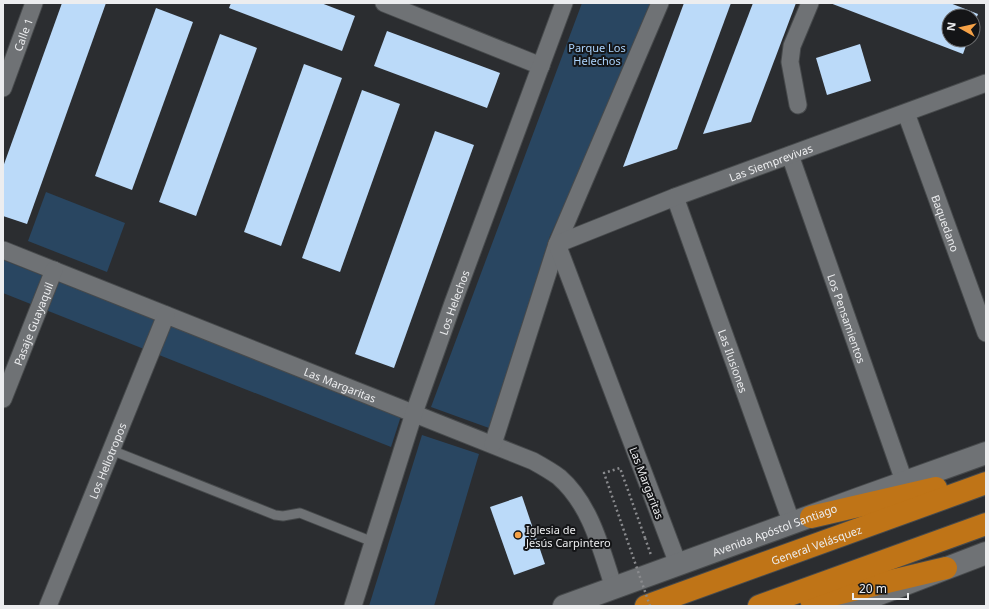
<svg xmlns="http://www.w3.org/2000/svg" width="989" height="609" font-family="'Noto Sans',sans-serif">
  <style>
    .green { fill: #294661 }
    .building { fill: #bbdaf9 }
    .lines { fill: none; stroke-linecap: round; stroke-linejoin: round }
    .lane-casing { stroke: #474a4c; stroke-width: 11 }
    .street-casing { stroke: #474a4c; stroke-width: 19 }
    .secondary-casing { stroke: #474a4c; stroke-width: 24 }
    .highway-casing { stroke: #474a4c; stroke-width: 24 }
    .path { stroke: #898a8d; stroke-width: 2.5; stroke-dasharray: 2 3; stroke-linecap: butt }
    .lane { stroke: #6f7275; stroke-width: 9 }
    .street { stroke: #6f7275; stroke-width: 17 }
    .secondary { stroke: #6f7275; stroke-width: 22 }
    .highway { stroke: #bf7417; stroke-width: 22 }
    .path-bridge { stroke: #898a8d; stroke-width: 2.5; stroke-dasharray: 2 3; stroke-linecap: butt }
    .poi-dot { fill: #f6a247; stroke: #141517; stroke-width: 1.5 }
    .labels { text-anchor: middle; dominant-baseline: central; stroke-width: 4; stroke-linejoin: round; paint-order: stroke }
    .street-label { font-size: 11px; fill: #ecedef; stroke: #141517 }
    .park-label { font-size: 11px; fill: #acd5fe; stroke: #141517 }
    .poi-label { font-size: 11px; fill: #ecedef; stroke: #141517; text-anchor: start }
  </style>
  <rect width="100%" height="100%" fill="#2b2d30"/>
  <g class="green">
    <polygon points="582,3 651,3 618,90 550,236 489,428 431,407"/>
    <polygon points="46,192 125,223 107,272 28,241"/>
    <polygon points="3,260 401,416 391,447 3,293"/>
    <polygon points="422,435 479,454 434,606 369,606"/>
  </g>
  <g class="building">
    <polygon points="62,3 106,3 27,224 3,216 3,167"/>
    <polygon points="231,3 321,3 355,16 342,51 229,8"/>
    <polygon points="684,3 731,3 677,149 623,167"/>
    <polygon points="753,3 796,3 751,122 703,134"/>
    <polygon points="830,3 950,3 978,14 973,27 973,16 949,16 949,40 968,40 963,54"/>
    <polygon points="156,8 193,22 132,190 95,176"/>
    <polygon points="387,31 500,73 487,108 374,66"/>
    <polygon points="220,34 257,48 196,216 159,202"/>
    <polygon points="860,44 871,81 827,95 816,58"/>
    <polygon points="304,64 342,78 281,246 244,232"/>
    <polygon points="362,90 400,104 340,272 302,258"/>
    <polygon points="435,131 474,145 394,368 355,354"/>
    <polygon points="522,496 545,564 514,575 490,507"/>
  </g>
  <g class="lines">
    <defs>
      <polyline id="lane" points="111,450 275,515 283,516 300,513 373,542"/>
      <g id="street">
        <polyline points="384,3 541,66"/>
        <path id="s1" d="M3 88 34 3"/>
        <polyline points="798,105 790,62 792,46 810,3"/>
        <path id="s2" d="M906 113 986 333"/>
        <path id="s3" d="M790 155 904 481"/>
        <path id="s4" d="M675 197 792 524"/>
        <path id="s5" d="M3 250 533 461C542 466 551 471 559 477 591 505 601 549 614 588"/>
        <path id="s6" d="M3 399 54 270"/>
        <polyline points="493,444 557,244 660,3"/>
        <path id="s7" d="M678 564 557 244 675 197 986 83"/>
        <path id="s8" d="M48 606 166 315"/>
        <path id="s9" d="M353 606 414 413 453 303 564 3"/>
      </g>
      <g id="secondary">
        <path id="s10" d="M564 606C705 555 845 503 986 453"/>
        <polyline points="848,606 986,553"/>
      </g>
      <g id="highway">
        <polyline points="811,517 936,488"/>
        <polyline points="811,600 946,568"/>
        <path id="s11" d="M646 606 986 483"/>
        <polyline points="759,606 986,524"/>
      </g>
    </defs>
    <use href="#lane" class="lane-casing"/>
    <use href="#street" class="street-casing"/>
    <use href="#secondary" class="secondary-casing"/>
    <use href="#highway" class="highway-casing"/>
    <polyline class="path" points="645,538 651,555"/>
    <use href="#lane" class="lane"/>
    <use href="#street" class="street"/>
    <use href="#secondary" class="secondary"/>
    <use href="#highway" class="highway"/>
    <polyline class="path-bridge" points="645,538 620,468 604,473 650,606"/>
  </g>
  <circle class="poi-dot" cx="518" cy="535" r="4"/>
  <g class="labels">
    <g class="street-label">
      <text stroke="none"><textPath href="#s1" startOffset="57">Calle 1</textPath></text>
      <text stroke="none"><textPath href="#s7" startOffset="571">Las Siemprevivas</textPath></text>
      <text stroke="none"><textPath href="#s2" startOffset="117">Baquedano</textPath></text>
      <text stroke="none"><textPath href="#s9" startOffset="320">Los Helechos</textPath></text>
      <text stroke="none"><textPath href="#s3" startOffset="173">Los Pensamientos</textPath></text>
      <text stroke="none"><textPath href="#s6" startOffset="81">Pasaje Guayaquil</textPath></text>
      <text stroke="none"><textPath href="#s4" startOffset="174">Las Ilusiones</textPath></text>
      <text stroke="none"><textPath href="#s5" startOffset="363">Las Margaritas</textPath></text>
      <text stroke="none"><textPath href="#s8" startOffset="157">Los Heliotropos</textPath></text>
      <text transform="translate(647 483) rotate(69)">Las Margaritas</text>
      <text stroke="none"><textPath href="#s10" startOffset="224">Avenida Apóstol Santiago</textPath></text>
      <text stroke="none"><textPath href="#s11" startOffset="181">General Velásquez</textPath></text>
    </g>
    <g class="park-label">
      <text x="597" y="47">Parque Los<tspan x="597" dy="13">Helechos</tspan></text>
    </g>
    <g class="poi-label">
      <text x="526" y="529">Iglesia de<tspan x="526" dy="13">Jesús Carpintero</tspan></text>
    </g>
  </g>
  <rect width="989" height="609" fill="none" stroke="#ecedef" stroke-width="8"/>
  <g transform="translate(961 28) rotate(278)"><circle r="19" fill="#141517" stroke="#6a6b6d"/>
  <path d="M0-3L7 15L0 10L-7 15Z" fill="#f6a247"/>
  <text y="-6" font-size="11" font-weight="bold" text-anchor="middle" fill="#ecedef">N</text>
  </g>
  <path d="M853 593v6h55v-6" fill="none" stroke="#ecedef" stroke-width="2"/>
  <text x="859" y="593" font-size="12" fill="#ecedef" stroke="#141517" stroke-width="3" paint-order="stroke">20 m</text>
</svg>
